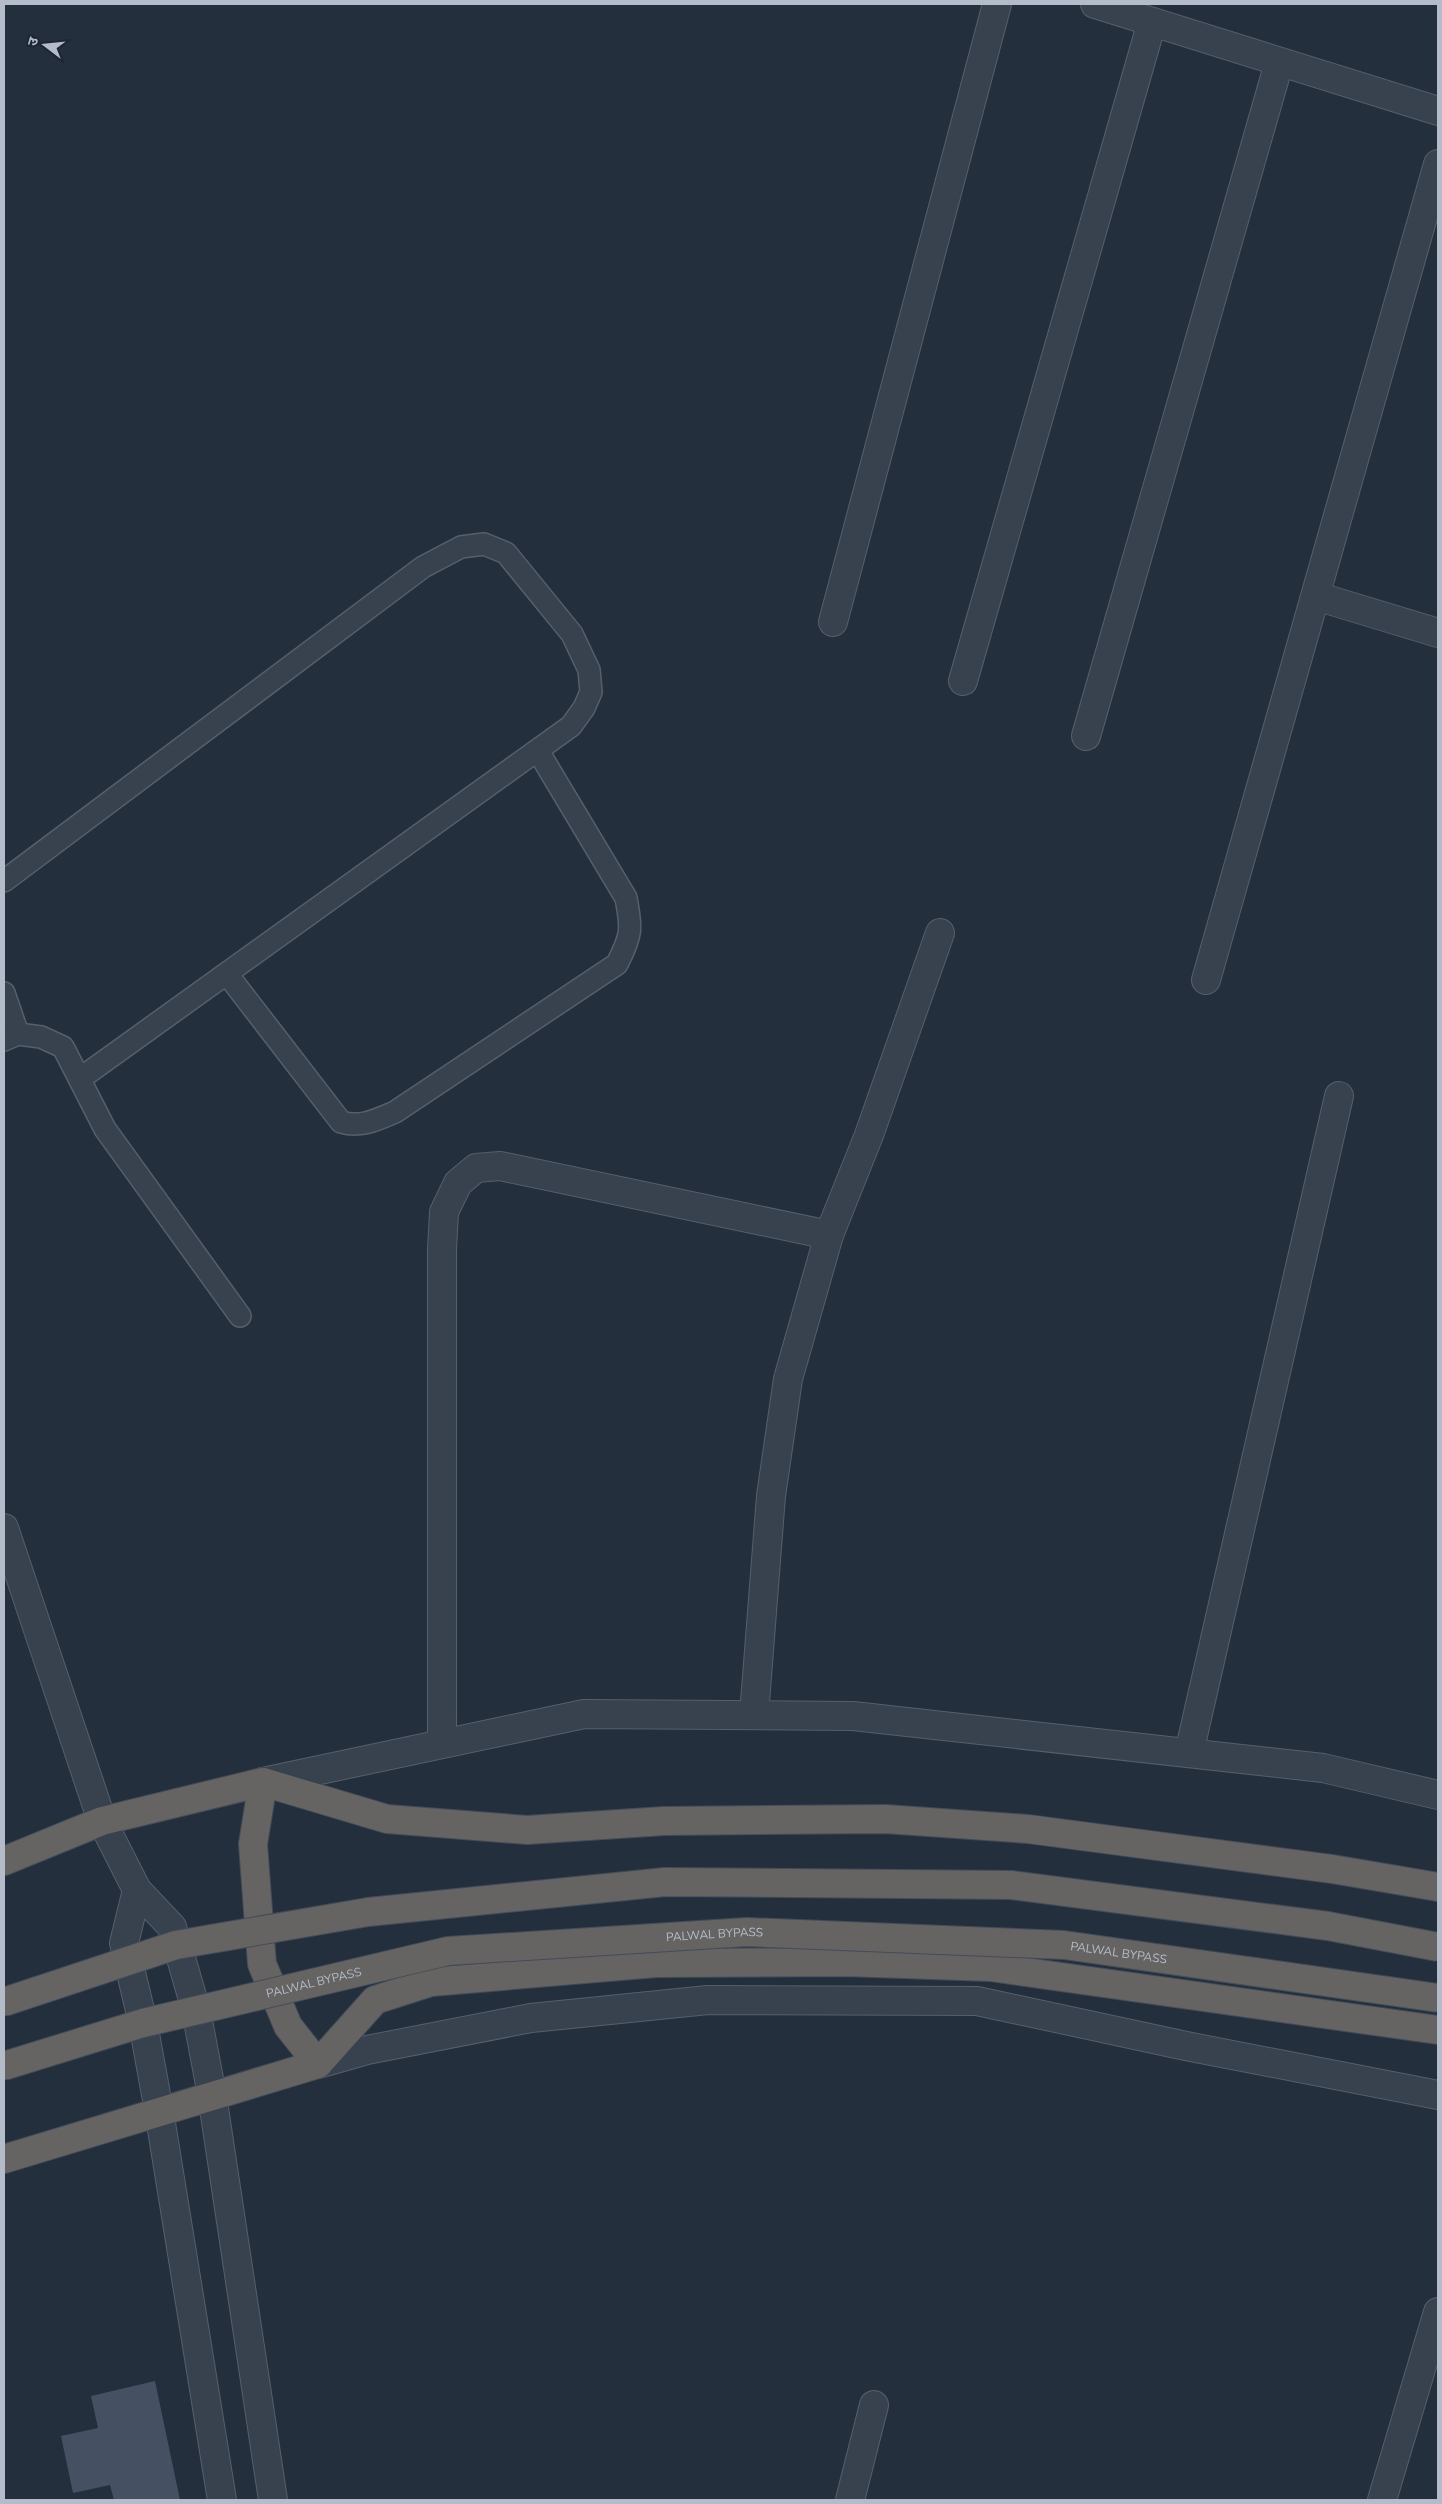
<svg xmlns="http://www.w3.org/2000/svg" width="1442" height="2504" font-family="'Nunito Sans','Noto Sans Devanagari',sans-serif">
  <style>
    .building { fill: #455162 }
    .lines { fill: none; stroke-linecap: round; stroke-linejoin: round }
    .service-casing { stroke: #565f6c; stroke-width: 24 }
    .minor-casing { stroke: #565f6c; stroke-width: 30 }
    .tertiary-casing { stroke: #565f6c; stroke-width: 30 }
    .trunk-casing { stroke: #434c59; stroke-width: 30 }
    .service { stroke: #38414e; stroke-width: 21 }
    .minor { stroke: #38414e; stroke-width: 28 }
    .tertiary { stroke: #38414e; stroke-width: 28 }
    .trunk { stroke: #656462; stroke-width: 28 }
    .trunk-bridge-casing { stroke: #434c59; stroke-width: 30; stroke-linecap: butt }
    .trunk-bridge { stroke: #656462; stroke-width: 28 }
    .labels { text-anchor: middle; dominant-baseline: central; stroke-width: 4.5; stroke-linejoin: round; paint-order: stroke }
    .street-label { font-size: 12px; fill: #b4bcc9; stroke: #1d2633 }
  </style>
  <rect width="100%" height="100%" fill="#242f3e"/>
  <polygon class="building" points="155,2381 180,2500 114,2500 110,2485 73,2493 61,2436 98,2428 91,2396"/>
  <g class="lines">
    <defs>
      <g id="service">
        <polyline points="4,881 423,567 461,547 484,544 506,553 572,634 589,670 591,692 584,708 571,726 81,1078"/>
        <path d="M227 974 341 1122C361 1128 376 1120 395 1112L617 964C632 935 632 929 626 898L538 751"/>
        <polyline points="4,993 18,1034"/>
        <polyline points="4,1040 18,1034 41,1037 63,1047 105,1129 240,1316"/>
      </g>
      <g id="minor">
        <polyline points="1095,4 1438,111"/>
        <polyline points="1316,596 1438,633"/>
        <polyline points="833,622 997,4"/>
        <polyline points="963,681 1152,22"/>
        <polyline points="1086,736 1279,63"/>
        <polyline points="1206,980 1438,164"/>
        <polyline points="754,1715 771,1496 788,1379 829,1235 869,1135 940,933"/>
        <polyline points="442,1743 442,1249 444,1212 458,1183 476,1168 500,1166 829,1235"/>
        <polyline points="1189,1753 1339,1096"/>
        <polyline points="850,2500 874,2405"/>
        <polyline points="1382,2500 1438,2312"/>
      </g>
      <g id="tertiary">
        <polyline points="4,1528 102,1821 137,1890 172,1927 196,2010 212,2095 273,2500"/>
        <polyline points="263,1782 584,1714 853,1716 1323,1768 1438,1795"/>
        <polyline points="137,1890 124,1943 143,2023 159,2111 222,2500"/>
        <polyline points="318,2064 367,2050 531,2018 708,2000 977,2001 1186,2046 1438,2095"/>
      </g>
      <g id="trunk">
        <polyline points="263,1782 253,1844 262,1964 288,2026 318,2064"/>
        <polyline points="4,1861 102,1821 263,1782 387,1819 527,1830 664,1821 885,1819 1028,1829 1332,1869 1438,1887"/>
        <polyline points="4,2159 318,2064 375,2000 431,1982 656,1963 845,1962 990,1967 1438,2030"/>
      </g>
    </defs>
    <use href="#service" class="service-casing"/>
    <use href="#minor" class="minor-casing"/>
    <use href="#tertiary" class="tertiary-casing"/>
    <use href="#trunk" class="trunk-casing"/>
    <use href="#service" class="service"/>
    <use href="#minor" class="minor"/>
    <use href="#tertiary" class="tertiary"/>
    <use href="#trunk" class="trunk"/>
    <defs>
      <g id="trunk-bridge">
        <polyline points="4,2002 176,1945 368,1912 665,1882 1011,1885 1328,1926 1438,1947"/>
        <path id="s1" d="M4 2066 143 2023 448 1951 747 1932 1064 1945 1438 1998"/>
      </g>
    </defs>
    <use href="#trunk-bridge" class="trunk-bridge-casing"/>
    <use href="#trunk-bridge" class="trunk-bridge"/>
  </g>
  <g class="labels">
    <g class="street-label">
      <text stroke="none"><textPath href="#s1" startOffset="726">PALWAL BYPASS</textPath></text>
      <text stroke="none"><textPath href="#s1" startOffset="1131">PALWAL BYPASS</textPath></text>
      <text stroke="none"><textPath href="#s1" startOffset="321">PALWAL BYPASS</textPath></text>
    </g>
  </g>
  <rect width="1442" height="2504" fill="none" stroke="#b4bcc9" stroke-width="10"/>
  <g transform="translate(45 45) rotate(286)" stroke="#1d2633" stroke-width="4" paint-order="stroke">
  <path d="M0-4L9 19L0 12L-9 19Z" fill="#b4bcc9"/>
  <text y="-8" font-size="14" font-weight="bold" text-anchor="middle" fill="#b4bcc9">उ</text>
  </g>
</svg>
